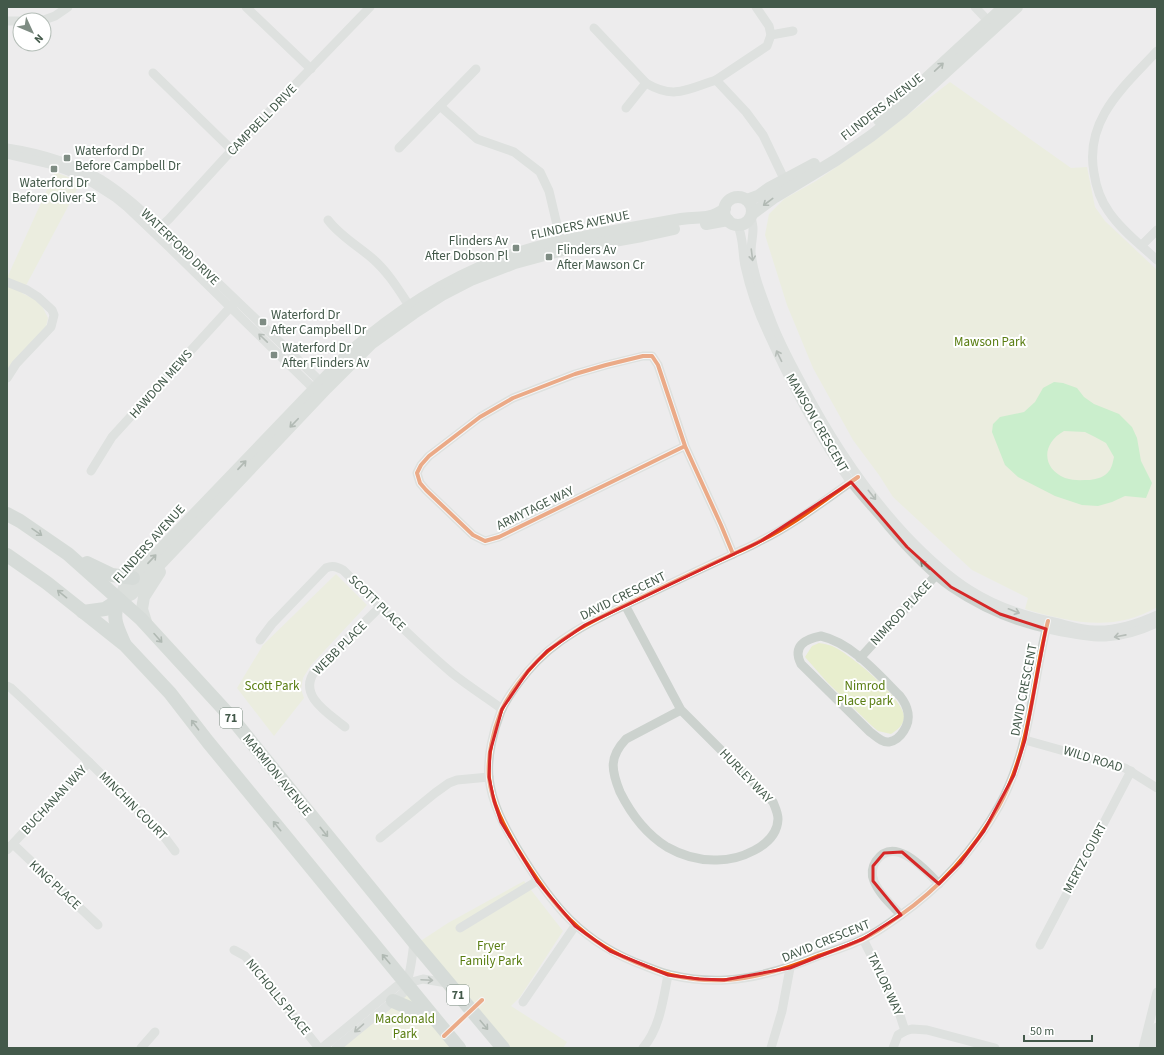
<svg xmlns="http://www.w3.org/2000/svg" width="1164" height="1055" font-family="'Source Sans 3',sans-serif">
  <style>
    .green { fill: #e8eece }
    .water { fill: #a0efa4; fill-rule: evenodd }
    .lines { fill: none; stroke-linecap: round; stroke-linejoin: round }
    .minor { stroke: #ccd2ce; stroke-width: 9 }
    .major { stroke: #c6cec8; stroke-width: 12 }
    .highway { stroke: #bbc6be; stroke-width: 14 }
    .cycleway-casing { stroke: #fff; stroke-width: 6 }
    .cycleway { stroke: #e8590c; stroke-width: 4 }
    .oneway { stroke: #6a7c70 }
    .oneway2 { stroke: #738378 }
    .oneway3 { stroke: #677a6d }
    .marked { fill: none; stroke: #d62828; stroke-width: 3; stroke-linejoin: round }
    .poi-dot { fill: #7e8c83; stroke: #fff; stroke-width: 1.5 }
    .labels { text-anchor: middle; dominant-baseline: central; stroke-width: 4; stroke-linejoin: round; paint-order: stroke }
    .shield { fill: #fff; stroke: #7b8b80; stroke-width: 1 }
    .shield-label { font-size: 12px; font-weight: bold; fill: #43594a }
    .street-label { font-size: 13px; fill: #43594a; stroke: #fff }
    .poi-label { font-size: 13px; fill: #43594a; stroke: #fff; text-anchor: start }
    .park-label { font-size: 13px; fill: #597d11; stroke: #fff }
  </style>
  <rect width="100%" height="100%" fill="#edeced"/>
  <g class="green">
    <path d="M950 82 1071 168 1087 167 1095 207 1105 221 1157 270V607C1114 633 1069 622 1025 609L1028 598 972 570 893 497 879 475 853 440 813 368 787 305 765 235 769 214 784 199 816 181 874 141Z"/>
    <polygon points="55,172 81,182 22,293 40,302 48,318 44,336 7,369 7,278"/>
    <polygon points="336,574 367,605 311,665 303,678 301,689 304,698 274,736 237,688 263,645"/>
    <path d="M819 643C825 644 831 645 836 648 852 656 905 700 904 717 904 725 897 730 891 734L878 731 871 725 827 682 805 657 812 646Z"/>
    <polygon points="524,881 563,931 520,997 511,1006 567,1042 563,1048 508,1048 419,942 448,923"/>
    <polygon points="406,992 451,1048 343,1048"/>
  </g>
  <path class="water" d="M1054 382 1063 383 1077 388 1084 397 1094 404 1119 414 1132 427 1137 438 1141 461 1152 483 1146 498 1125 496 1112 502 1098 506 1082 505 1055 496 1018 477 1005 465 992 432 993 424 1000 417 1024 412 1035 402 1043 388ZM1064 431 1085 432 1095 437 1106 443 1114 457C1113 461 1112 468 1109 471 1105 477 1097 479 1090 480 1081 480 1074 481 1065 478 1041 468 1042 443 1064 431Z"/>
  <g class="lines">
    <g class="minor">
      <polyline points="246,7 311,69"/>
      <polyline points="975,7 992,25"/>
      <polyline points="44,20 55,16 68,7"/>
      <polyline points="7,21 20,21"/>
      <path d="M594 28 646 83C674 100 688 89 716 80L746 112 763 135 787 185"/>
      <polyline points="771,35 793,31"/>
      <path d="M1157 51C1125 86 1084 119 1094 173 1096 187 1101 201 1109 212 1122 231 1141 245 1157 260"/>
      <polyline points="153,73 232,150"/>
      <polyline points="716,80 767,46 771,35 769,26 756,7"/>
      <polyline points="440,106 477,139 514,152 540,172 549,191 562,246"/>
      <polyline points="626,108 646,83"/>
      <path d="M7 148C40 153 73 163 102 180 131 198 155 224 180 247 229 293 277 339 325 386"/>
      <polyline points="399,148 476,69"/>
      <polyline points="7,154 50,164 71,172 88,180 116,198 127,207 169,247 318,393"/>
      <path d="M751 217C752 221 753 225 753 229 753 237 751 244 751 252 753 274 762 296 770 317 778 340 790 362 802 384 831 440 863 489 906 535 925 555 946 575 970 590 995 606 1024 616 1054 622 1067 625 1081 630 1095 630 1117 631 1137 624 1157 615"/>
      <path d="M328 220C340 236 358 246 373 259 389 273 400 292 412 310"/>
      <path d="M737 224C744 237 742 252 745 266 750 289 758 312 768 333 791 384 818 436 850 481 862 497 876 511 888 526 907 548 928 571 951 587 982 608 1017 623 1053 630 1095 639 1116 642 1157 623"/>
      <polyline points="155,232 169,219 232,150 370,7"/>
      <polyline points="1142,245 1157,230"/>
      <polyline points="7,282 27,290 38,297 52,310 54,315 51,327 16,364 7,378"/>
      <polyline points="685,446 499,537 485,541 473,535 426,490 420,483 417,473 421,465 429,456 480,417 513,398 575,374 606,365 643,356 652,356 658,365 685,446 721,525 733,554"/>
      <polyline points="91,471 112,437 235,302"/>
      <path d="M858 477C826 499 795 524 760 541 750 547 739 551 729 556 698 570 667 585 636 600 596 619 556 637 528 671 518 683 507 698 501 711 493 731 487 757 489 778 492 804 504 826 517 848 551 904 581 943 645 966 653 969 662 973 671 975 688 979 708 981 726 980 758 978 789 968 818 956 833 951 849 946 863 939 876 933 887 925 898 917 941 887 973 852 999 806 1031 748 1032 684 1048 621"/>
      <path d="M625 605 681 710 773 802C775 807 778 813 778 819 777 847 737 861 714 860 699 860 681 855 667 847 646 834 631 814 620 792 611 770 609 757 626 739L681 710"/>
      <path d="M821 636C852 643 879 675 900 696 904 701 907 707 908 713 910 724 901 740 889 742 882 743 876 736 870 732L801 664C792 646 805 639 821 636Z"/>
      <path d="M260 640 272 624 326 568C333 565 337 567 343 570 379 605 414 641 452 673 468 686 486 697 502 709"/>
      <polyline points="860,658 939,572"/>
      <polyline points="7,686 11,688 25,701 89,762 7,850"/>
      <path d="M345 727C328 713 297 695 315 671L380 607"/>
      <polyline points="1025,740 1125,768 1157,788"/>
      <polyline points="89,762 163,835 175,851"/>
      <polyline points="380,838 435,793 449,783 457,780 489,777"/>
      <polyline points="13,844 98,925"/>
      <path d="M901 915C892 905 879 894 874 881 871 874 872 867 876 861 895 834 926 871 939 884"/>
      <polyline points="460,928 537,881"/>
      <polyline points="863,939 898,1009 905,1031"/>
      <polyline points="1040,945 1131,771"/>
      <polyline points="234,950 245,956 319,1048"/>
      <polyline points="523,1002 575,926"/>
      <polyline points="141,1048 155,1032"/>
      <polyline points="322,1048 397,986 423,979 447,983"/>
      <path d="M336 1048 403 993C410 977 412 959 414 942"/>
      <path d="M643 1048C660 1028 663 1000 668 975"/>
      <polyline points="771,1048 782,1011 790,968"/>
      <polyline points="893,1048 898,1035 905,1031 912,1029 927,1030 995,1048"/>
      <polyline points="1143,1048 1157,992"/>
      <polyline points="1151,1048 1157,1027"/>
    </g>
    <g class="major">
      <polyline points="879,120 902,101 1004,7"/>
      <circle cx="738" cy="211" r="14"/>
      <polyline points="747,200 758,196 769,188 814,164"/>
      <polyline points="752,214 775,197 836,160 871,136 903,111 1017,7"/>
      <polyline points="706,224 728,220"/>
      <path d="M119 600 124 588 133 578 349 353C410 299 481 258 562 241 577 238 594 235 609 232 633 228 657 223 681 219 701 216 706 221 725 209"/>
      <polyline points="119,600 132,594 327,388 372,343 414,313 442,295 471,280 515,263 563,250 642,236 674,229"/>
      <polyline points="147,625 142,609 144,597 160,572"/>
    </g>
    <g class="highway">
      <polyline points="7,514 20,521 68,554 141,619 230,716 414,942 503,1048"/>
      <polyline points="7,555 47,583 125,645 170,693 208,742 459,1048"/>
      <polyline points="87,563 112,575 133,578"/>
      <path d="M119 600C111 617 117 627 124 643"/>
      <polyline points="83,612 105,609 119,600"/>
      <polyline points="393,1001 421,1013 432,1018"/>
    </g>
    <defs>
      <g id="cycleway">
        <polyline points="685,446 499,537 485,541 473,535 426,490 420,483 417,473 421,465 429,456 480,417 513,398 575,374 606,365 643,356 652,356 658,365 685,446 721,525 733,554"/>
        <path d="M858 477C826 499 795 524 760 541 750 547 739 551 729 556 698 570 667 585 636 600 596 619 556 637 528 671 518 683 507 698 501 711 493 731 487 757 489 778 492 804 504 826 517 848 551 904 581 943 645 966 653 969 662 973 671 975 688 979 708 981 726 980 758 978 789 968 818 956 833 951 849 946 863 939 876 933 887 925 898 917 941 887 973 852 999 806 1031 748 1032 684 1048 621"/>
        <polyline points="444,1036 482,1000"/>
      </g>
    </defs>
    <use href="#cycleway" class="cycleway-casing"/>
    <use href="#cycleway" class="cycleway"/>
  </g>
  <defs><path id="oneway-shaft" d="M-6 0H5M1.5-3L5.5 0L1.5 3" fill="none" stroke-width="1.6" stroke-linecap="round" stroke-linejoin="round"/></defs>
  <g class="oneway">
    <use href="#oneway-shaft" transform="translate(939 67) rotate(-43)"/>
    <use href="#oneway-shaft" transform="translate(768 202) rotate(143)"/>
    <use href="#oneway-shaft" transform="translate(294 423) rotate(134)"/>
    <use href="#oneway-shaft" transform="translate(242 465) rotate(-47)"/>
    <use href="#oneway-shaft" transform="translate(152 559) rotate(-47)"/>
  </g>
  <g class="oneway2">
    <use href="#oneway-shaft" transform="translate(752 255) rotate(83)"/>
    <use href="#oneway-shaft" transform="translate(263 338) rotate(-136)"/>
    <use href="#oneway-shaft" transform="translate(779 356) rotate(-116)"/>
    <use href="#oneway-shaft" transform="translate(872 495) rotate(51)"/>
    <use href="#oneway-shaft" transform="translate(925 565) rotate(-137)"/>
    <use href="#oneway-shaft" transform="translate(1014 611) rotate(21)"/>
    <use href="#oneway-shaft" transform="translate(1120 636) rotate(169)"/>
    <use href="#oneway-shaft" transform="translate(427 980) rotate(3)"/>
    <use href="#oneway-shaft" transform="translate(359 1028) rotate(139)"/>
  </g>
  <g class="oneway3">
    <use href="#oneway-shaft" transform="translate(37 532) rotate(35)"/>
    <use href="#oneway-shaft" transform="translate(62 594) rotate(-141)"/>
    <use href="#oneway-shaft" transform="translate(158 638) rotate(48)"/>
    <use href="#oneway-shaft" transform="translate(195 725) rotate(-127)"/>
    <use href="#oneway-shaft" transform="translate(277 826) rotate(-129)"/>
    <use href="#oneway-shaft" transform="translate(324 832) rotate(51)"/>
    <use href="#oneway-shaft" transform="translate(386 959) rotate(-130)"/>
    <use href="#oneway-shaft" transform="translate(484 1025) rotate(50)"/>
  </g>
  <path d="M0 0H1164V1055H0ZM851 482 907 547 951 587 1000 614 1046 629 1025 740 1014 775 984 831 960 863 939 884 902 852 884 853 873 866V881L901 915 863 939 790 968 724 980 699 979 668 975 610 951 575 926 537 881 501 822 494 801 489 777 490 752 502 709 528 671 547 651 585 625 761 541Z" fill="#edeced" fill-opacity=".55" fill-rule="evenodd"/>
  <path class="marked" d="M851 482 907 547 951 587 1000 614 1046 629 1025 740 1014 775 984 831 960 863 939 884 902 852 884 853 873 866V881L901 915 863 939 790 968 724 980 699 979 668 975 610 951 575 926 537 881 501 822 494 801 489 777 490 752 502 709 528 671 547 651 585 625 761 541Z"/>
  <g class="poi-dot">
    <rect x="63" y="154" width="8" height="8" rx="2"/>
    <rect x="50" y="165" width="8" height="8" rx="2"/>
    <rect x="512" y="244" width="8" height="8" rx="2"/>
    <rect x="545" y="253" width="8" height="8" rx="2"/>
    <rect x="259" y="318" width="8" height="8" rx="2"/>
    <rect x="270" y="351" width="8" height="8" rx="2"/>
  </g>
  <g class="labels">
    <g class="shield">
      <rect x="220" y="708" width="22" height="20" rx="3"/>
      <rect x="447" y="985" width="22" height="20" rx="3"/>
    </g>
    <g class="shield-label">
      <text x="231" y="718">71</text>
      <text x="458" y="995">71</text>
    </g>
    <g class="street-label">
      <text transform="translate(882 107) rotate(-38)">FLINDERS AVENUE</text>
      <text transform="translate(262 120) rotate(-46)">CAMPBELL DRIVE</text>
      <text transform="translate(580 225) rotate(-12)">FLINDERS AVENUE</text>
      <text transform="translate(180 247) rotate(44)">WATERFORD DRIVE</text>
      <text transform="translate(161 384) rotate(-48)">HAWDON MEWS</text>
      <text transform="translate(817 423) rotate(60)">MAWSON CRESCENT</text>
      <text transform="translate(535 508) rotate(-26)">ARMYTAGE WAY</text>
      <text transform="translate(149 544) rotate(-48)">FLINDERS AVENUE</text>
      <text transform="translate(623 596) rotate(-26)">DAVID CRESCENT</text>
      <text transform="translate(377 603) rotate(44)">SCOTT PLACE</text>
      <text transform="translate(901 613) rotate(-47)">NIMROD PLACE</text>
      <text transform="translate(340 648) rotate(-45)">WEBB PLACE</text>
      <text transform="translate(1024 690) rotate(-79)">DAVID CRESCENT</text>
      <text transform="translate(1093 759) rotate(17)">WILD ROAD</text>
      <text transform="translate(277 775) rotate(51)">MARMION AVENUE</text>
      <text transform="translate(746 776) rotate(46)">HURLEY WAY</text>
      <text transform="translate(54 800) rotate(-47)">BUCHANAN WAY</text>
      <text transform="translate(133 806) rotate(45)">MINCHIN COURT</text>
      <text transform="translate(1085 858) rotate(-62)">MERTZ COURT</text>
      <text transform="translate(55 885) rotate(43)">KING PLACE</text>
      <text transform="translate(826 941) rotate(-22)">DAVID CRESCENT</text>
      <text transform="translate(885 984) rotate(65)">TAYLOR WAY</text>
      <text transform="translate(278 997) rotate(51)">NICHOLLS PLACE</text>
    </g>
    <g class="poi-label">
      <text x="75" y="151">Waterford Dr<tspan x="75" dy="15">Before Campbell Dr</tspan></text>
      <text x="54" y="183" text-anchor="middle">Waterford Dr<tspan x="54" dy="15">Before Oliver St</tspan></text>
      <text x="508" y="241" text-anchor="end">Flinders Av<tspan x="508" dy="15">After Dobson Pl</tspan></text>
      <text x="557" y="250">Flinders Av<tspan x="557" dy="15">After Mawson Cr</tspan></text>
      <text x="271" y="315">Waterford Dr<tspan x="271" dy="15">After Campbell Dr</tspan></text>
      <text x="282" y="348">Waterford Dr<tspan x="282" dy="15">After Flinders Av</tspan></text>
    </g>
    <g class="park-label">
      <text x="990" y="342">Mawson Park</text>
      <text x="272" y="686">Scott Park</text>
      <text x="865" y="686">Nimrod<tspan x="865" dy="15">Place park</tspan></text>
      <text x="491" y="946">Fryer<tspan x="491" dy="15">Family Park</tspan></text>
      <text x="405" y="1019">Macdonald<tspan x="405" dy="15">Park</tspan></text>
    </g>
  </g>
  <rect width="1164" height="1055" fill="none" stroke="#43594a" stroke-width="16"/>
  <g transform="translate(32 32) rotate(134)"><circle r="19" fill="#ffffff" stroke="#b4bdb7"/>
  <path d="M0-3L7 15L0 10L-7 15Z" fill="#7e8c83"/>
  <text y="-6" font-size="11" font-weight="bold" text-anchor="middle" fill="#43594a">N</text>
  </g>
  <path d="M1024 1035v6h68v-6" fill="none" stroke="#43594a" stroke-width="2"/>
  <text x="1030" y="1035" font-size="12" fill="#43594a" stroke="#ffffff" stroke-width="3" paint-order="stroke">50 m</text>
</svg>
